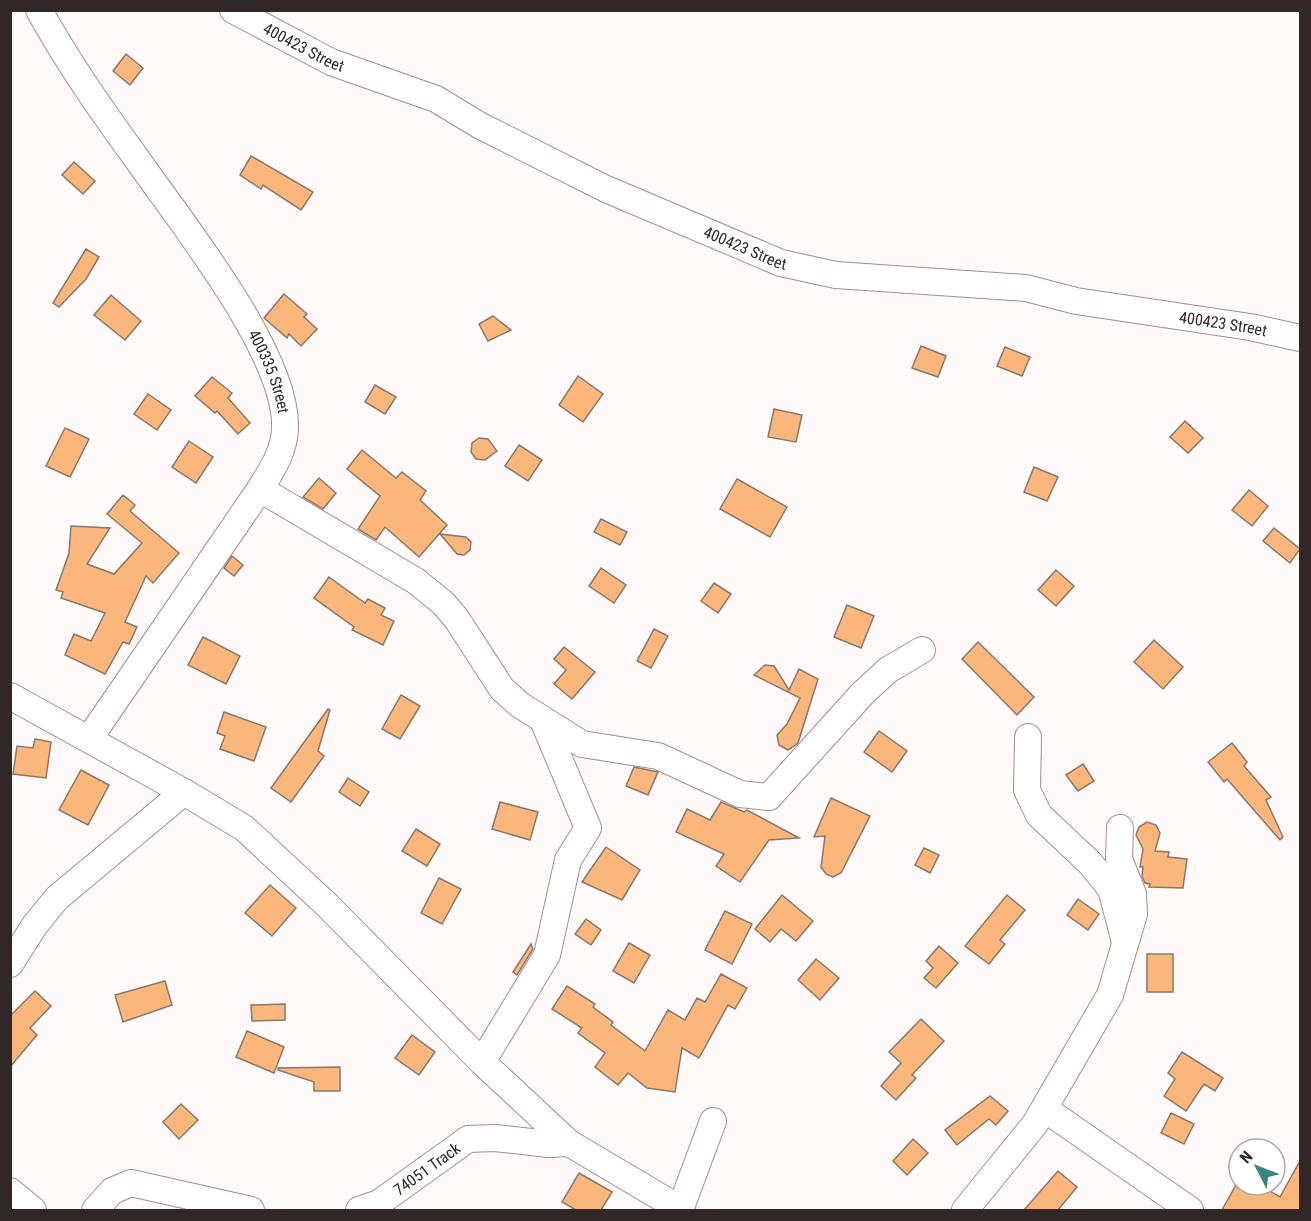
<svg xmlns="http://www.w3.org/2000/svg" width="1311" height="1221" font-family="'Roboto Condensed',sans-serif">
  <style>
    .building { fill: #fab67b; stroke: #88786c; stroke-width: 1.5 }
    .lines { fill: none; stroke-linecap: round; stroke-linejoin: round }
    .minor-casing { stroke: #a38e8a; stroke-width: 28 }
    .minor { stroke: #fff; stroke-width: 26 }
    .labels { text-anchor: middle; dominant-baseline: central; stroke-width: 6; stroke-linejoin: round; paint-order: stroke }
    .street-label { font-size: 16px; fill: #302726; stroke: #fff }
  </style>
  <rect width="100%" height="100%" fill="#fffaf9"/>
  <g class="building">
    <polygon points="126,54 143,68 130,85 113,71"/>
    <polygon points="251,156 313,192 301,210 263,185 261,189 240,175"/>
    <polygon points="74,162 95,181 83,194 62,175"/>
    <polygon points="86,249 99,257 86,279 59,307 53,303"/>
    <polygon points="284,294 307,314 304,317 317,329 301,346 289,334 287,338 264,318"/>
    <polygon points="111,295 141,321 125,340 94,315"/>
    <polygon points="493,316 511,330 488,341 479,324"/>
    <polygon points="921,346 946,356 938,377 912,368"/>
    <polygon points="1005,347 1030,357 1022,376 997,366"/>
    <polygon points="578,376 603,394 583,422 559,405"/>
    <polygon points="212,377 232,393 228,398 250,423 238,434 217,411 215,413 195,396"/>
    <polygon points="375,385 396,397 385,414 365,402"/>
    <polygon points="148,394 171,410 157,430 134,414"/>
    <polygon points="774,409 802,415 796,442 768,437"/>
    <polygon points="1185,421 1203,438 1188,453 1170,437"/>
    <polygon points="65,428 89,439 70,477 46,466"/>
    <polygon points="479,438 488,439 497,451 485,460 476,459 471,452 472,443"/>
    <polygon points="189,441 213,457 196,483 172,467"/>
    <polygon points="519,445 542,460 528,481 505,466"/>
    <polygon points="362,450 396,478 402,472 426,491 420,500 447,525 419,557 385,527 376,540 358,529 380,496 347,469"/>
    <polygon points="1034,467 1058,477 1047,501 1024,492"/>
    <polygon points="319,478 336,493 323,509 303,497"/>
    <polygon points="737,479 787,507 770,537 720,509"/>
    <polygon points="1249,490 1268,506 1252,526 1232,510"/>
    <polygon points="123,495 135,505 130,511 179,553 153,583 146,576 125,622 137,627 129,644 123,642 105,674 65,655 74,634 91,641 105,613 61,598 63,592 56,590 69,553 71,526 110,528 87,564 114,574 142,543 107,514"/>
    <polygon points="601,519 627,532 620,545 594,532"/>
    <polygon points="1274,528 1300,549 1290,563 1263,541"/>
    <polygon points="440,534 466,537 471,542 470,550 464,555 457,554"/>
    <polygon points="232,556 243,565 234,576 224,568"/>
    <polygon points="601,568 626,585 614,603 589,586"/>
    <polygon points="1056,570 1074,586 1056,606 1038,590"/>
    <polygon points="329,577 365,603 368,599 385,608 381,615 394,621 383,645 352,630 354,627 314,598"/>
    <polygon points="714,583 731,594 718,613 701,601"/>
    <polygon points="847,605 874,616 861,648 834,637"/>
    <polygon points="654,629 668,636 651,668 637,661"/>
    <polygon points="203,637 240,656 226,684 188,665"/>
    <polygon points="1154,640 1183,667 1163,689 1134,662"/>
    <polygon points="978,642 1034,697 1017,715 962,659"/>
    <polygon points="564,647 595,672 572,699 554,684 566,670 554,659"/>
    <polygon points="765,665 774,666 789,690 799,669 818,679 798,743 788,750 779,745 777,735 787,724 800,698 754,675"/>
    <polygon points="401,695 420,706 400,739 382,729"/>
    <polygon points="328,709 330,710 318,751 324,756 291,802 271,788"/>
    <polygon points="224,712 266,727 254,761 220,749 225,736 217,733"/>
    <polygon points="879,731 907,751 892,772 864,752"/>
    <polygon points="35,739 51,742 46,778 13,774 17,746 33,748"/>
    <polygon points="1232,743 1247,762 1244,766 1271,797 1266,800 1283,837 1280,840 1227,779 1224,782 1208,762"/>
    <polygon points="1083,764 1094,781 1078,791 1066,775"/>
    <polygon points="634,767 658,772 648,795 626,786"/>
    <polygon points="81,770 109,785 88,825 59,810"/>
    <polygon points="348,778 369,792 360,806 339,792"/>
    <polygon points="831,798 870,816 841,873 833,877 826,874 821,867 825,836 814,837"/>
    <polygon points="500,802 538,812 530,840 492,829"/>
    <polygon points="721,802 744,812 747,810 799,838 769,840 740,882 716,866 724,854 676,832 687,809 710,820"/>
    <polygon points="1147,822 1156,825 1160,833 1155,851 1169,852 1168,857 1187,859 1183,888 1149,887 1150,884 1145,883 1142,876 1143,867 1140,867 1143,849 1136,835 1139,827"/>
    <polygon points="416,829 440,844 427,866 402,851"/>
    <polygon points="606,847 640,870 622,900 582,882"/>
    <polygon points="924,848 939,855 930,873 915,865"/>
    <polygon points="439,878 461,889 442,924 421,913"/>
    <polygon points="270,885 296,908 272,936 245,913"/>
    <polygon points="782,895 813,921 796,941 781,929 770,942 755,929"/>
    <polygon points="1007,895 1025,910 1000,940 1005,944 989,964 965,946"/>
    <polygon points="1078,899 1099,914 1088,930 1067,915"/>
    <polygon points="725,911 752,924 732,964 705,950"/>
    <polygon points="586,919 601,930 591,945 575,934"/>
    <polygon points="629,943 650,955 634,983 613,971"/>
    <polygon points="531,944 533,949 517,975 513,972"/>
    <polygon points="939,946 958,963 936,988 924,978 933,968 926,961"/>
    <rect x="1147" y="954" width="26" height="38"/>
    <polygon points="816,959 839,978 820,1000 798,980"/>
    <polygon points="721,974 747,988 735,1009 728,1005 699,1058 682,1048 675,1092 647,1088 628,1073 618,1085 595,1067 605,1053 578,1033 582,1028 552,1009 567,986 595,1004 593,1007 613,1022 611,1025 645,1051 668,1010 685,1020 697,998 705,1002"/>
    <polygon points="165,981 172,1005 123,1022 115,995"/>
    <polygon points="35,991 51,1006 30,1028 37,1035 10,1067 10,1016"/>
    <polygon points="285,1004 285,1020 252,1021 251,1005"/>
    <polygon points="921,1019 944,1041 912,1075 916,1078 896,1100 881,1086 901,1063 889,1052"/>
    <polygon points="247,1031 284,1047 274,1073 236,1057"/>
    <polygon points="412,1035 435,1052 419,1075 395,1058"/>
    <polygon points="1182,1052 1223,1078 1215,1091 1204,1084 1186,1111 1164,1096 1175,1079 1168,1073"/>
    <polygon points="340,1067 340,1091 314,1091 314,1082 278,1070 278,1068"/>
    <polygon points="990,1096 1008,1111 996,1125 989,1119 957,1145 945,1130"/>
    <polygon points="181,1104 198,1120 179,1139 163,1122"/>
    <polygon points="1171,1113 1194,1124 1184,1144 1161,1133"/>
    <polygon points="913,1139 928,1153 907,1175 893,1161"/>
    <polygon points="1300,1161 1300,1210 1222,1210 1236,1185 1260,1185 1280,1197"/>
    <polygon points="1058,1171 1077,1187 1058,1210 1024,1210"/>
    <polygon points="579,1173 612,1192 601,1210 576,1210 562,1202"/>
  </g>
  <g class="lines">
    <defs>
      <g id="minor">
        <path id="s1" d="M39 10C67 61 100 108 134 155 177 217 287 352 285 427 285 450 272 470 260 489L89 739"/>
        <path id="s2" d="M233 10 331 62 436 99 479 125 606 189 781 263 836 275 1026 288 1076 301 1250 327 1300 338"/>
        <polyline points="260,489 416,581 443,603 456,618 502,689 520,705 582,744 658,756 740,794 769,797 863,693 888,670 922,650"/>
        <polyline points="10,696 184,792 244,828 326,904 482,1062 569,1143 682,1210"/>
        <polyline points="1028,737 1027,790 1039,815 1090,863 1111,889 1125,942"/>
        <polyline points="10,964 35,925 57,898 184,792"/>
        <polyline points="482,1062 547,955 568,860 588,828 543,720"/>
        <polyline points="1045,1109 1190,1210"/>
        <polyline points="10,1191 33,1210"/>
        <polyline points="95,1210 112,1191 131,1183 251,1210"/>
        <path id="s3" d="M359 1210 379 1203 468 1139 495 1138 549 1144 569 1143"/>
        <polyline points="680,1210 713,1121"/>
        <polyline points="965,1210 1035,1124 1110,995 1134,914 1133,894 1119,859 1120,828"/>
      </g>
    </defs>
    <use href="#minor" class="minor-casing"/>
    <use href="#minor" class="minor"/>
  </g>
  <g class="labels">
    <g class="street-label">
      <text stroke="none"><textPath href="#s2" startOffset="80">400423 Street</textPath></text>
      <text stroke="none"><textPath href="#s2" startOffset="566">400423 Street</textPath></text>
      <text stroke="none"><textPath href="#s2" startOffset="1052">400423 Street</textPath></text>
      <text stroke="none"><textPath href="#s1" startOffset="430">400335 Street</textPath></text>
      <text stroke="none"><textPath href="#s3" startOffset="80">74051 Track</textPath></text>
    </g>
  </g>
  <rect width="1311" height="1221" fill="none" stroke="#302726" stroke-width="24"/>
  <g transform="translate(1257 1167) rotate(312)"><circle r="28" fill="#ffffff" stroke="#aca9a8" stroke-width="1.5"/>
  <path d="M0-4.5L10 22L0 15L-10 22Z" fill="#3b837f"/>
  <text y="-9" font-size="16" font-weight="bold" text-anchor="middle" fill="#302726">N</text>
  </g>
</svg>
